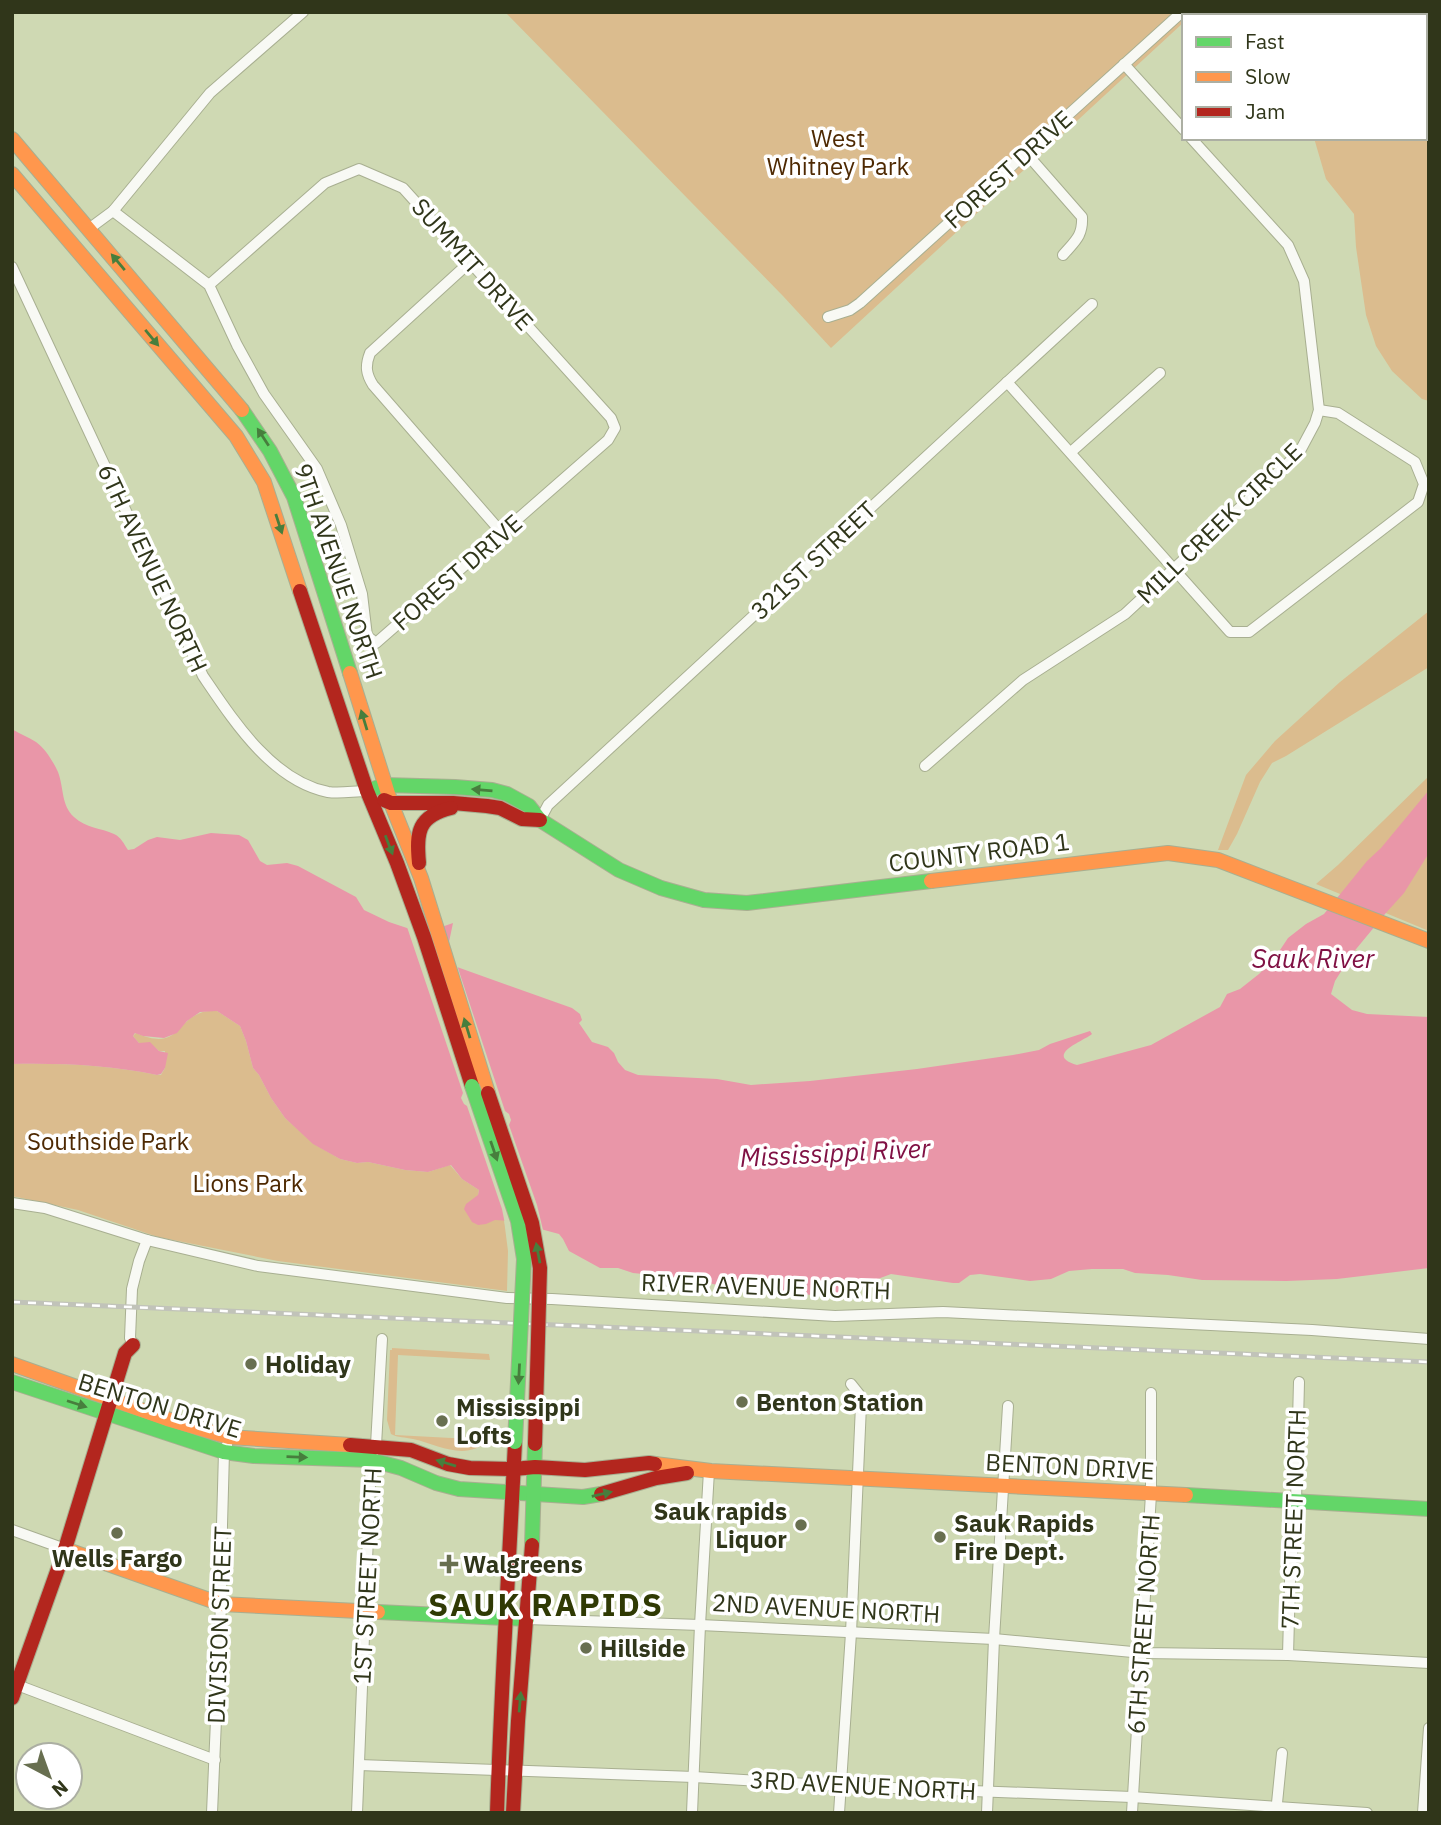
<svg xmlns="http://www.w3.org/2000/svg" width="1441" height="1825" font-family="'IBM Plex Sans',sans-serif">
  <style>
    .green { fill: #dbbc8e }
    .water { fill: #e996a8 }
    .pier { fill: #cfd9b3 }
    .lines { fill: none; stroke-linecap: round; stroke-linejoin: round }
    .street-casing { stroke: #a8af91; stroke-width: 12 }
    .fast-casing { stroke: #a8af91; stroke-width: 16 }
    .slow-casing { stroke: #a8af91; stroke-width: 16 }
    .jam-casing { stroke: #a8af91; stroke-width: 16 }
    .street { stroke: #f8f9f4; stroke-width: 10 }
    .fast { stroke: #63d668; stroke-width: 14 }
    .slow { stroke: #ff974d; stroke-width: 14 }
    .jam { stroke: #b3261e; stroke-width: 14 }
    .rail-casing { stroke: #c1c3b9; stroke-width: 5 }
    .rail { stroke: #fff; stroke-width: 2.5; stroke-dasharray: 8; stroke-linecap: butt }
    .fast-bridge-casing { stroke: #a8af91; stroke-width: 16; stroke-linecap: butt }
    .jam-bridge-casing { stroke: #a8af91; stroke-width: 16; stroke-linecap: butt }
    .fast-bridge { stroke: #63d668; stroke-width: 14 }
    .jam-bridge { stroke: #b3261e; stroke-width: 14 }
    .oneway { fill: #477e3d }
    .poi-dot { fill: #686f50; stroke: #fff; stroke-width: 2.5 }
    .labels { text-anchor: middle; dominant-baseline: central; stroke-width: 7; stroke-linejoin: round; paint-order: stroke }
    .park-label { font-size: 24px; fill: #4e2902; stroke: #fff }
    .street-label { font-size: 24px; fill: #30361a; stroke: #fff }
    .poi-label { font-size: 24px; font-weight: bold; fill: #30361a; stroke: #fff; text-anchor: start }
    .water-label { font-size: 26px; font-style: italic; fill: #801144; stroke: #fff }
    .district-label { font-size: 32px; font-weight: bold; letter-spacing: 2px; fill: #303a04; stroke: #fff }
  </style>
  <rect width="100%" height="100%" fill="#cfd9b3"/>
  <g class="green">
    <polygon points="505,12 1194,12 1190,16 1184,16 1184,22 831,348 783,296"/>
    <polygon points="1297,12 1429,12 1429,401 1422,399 1392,371 1376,346 1366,315 1356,247 1354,214 1326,179 1314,138 1425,138 1425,16 1300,16"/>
    <polygon points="1429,611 1429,667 1286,756 1272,763 1260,782 1237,834 1228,850 1218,850 1246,775 1275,741 1340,682"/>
    <polygon points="1429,776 1429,931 1316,884 1338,865"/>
    <path d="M208 1011H217L240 1026 246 1041 253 1068 259 1075 271 1098 285 1118 314 1144 340 1159 357 1163 368 1162 405 1170 428 1172 450 1165 462 1179 479 1190 478 1195 494 1220H504L508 1251 507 1291 278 1261 158 1237 78 1210 12 1196V1064C61 1063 110 1065 157 1075H161L165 1068V1051H159L150 1043H139L133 1036 136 1033C182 1053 175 1016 208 1011Z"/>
    <path d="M392 1348 489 1354 490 1360 398 1355 395 1435 489 1440C465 1462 440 1445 413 1439 405 1437 398 1438 391 1434L387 1420 390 1350H392Z"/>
  </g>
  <path class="water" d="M12 729C20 734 28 737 36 742 45 748 54 763 58 772 64 788 61 805 74 817 86 828 101 828 114 834 121 837 124 844 128 850L134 849 148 840 157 837 180 840 211 833 239 835 248 840 260 861 267 865 287 863 298 866 356 897 364 910 389 922 410 929 433 930 453 923 449 942 457 967 572 1008 580 1014 582 1020 579 1023 592 1042 608 1047 614 1053 618 1062 625 1070 638 1075 717 1079 751 1085 810 1081 917 1069 1013 1055 1039 1050 1050 1044 1090 1031 1092 1034C1084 1041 1043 1055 1077 1065L1151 1045 1220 1007 1227 994 1240 989 1259 974 1274 959 1288 938 1306 924 1324 914 1367 861 1381 848 1429 790V853L1404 893 1385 914 1352 954 1335 981 1331 994 1352 1010 1367 1014 1429 1017V1268L1337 1279 1286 1281 1202 1280 1168 1275 1135 1273 1123 1269H1092L1069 1271 1051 1279 1030 1281 980 1274 970 1275 959 1283H953L891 1274 846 1291 833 1294 811 1295 741 1285H717L709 1283 703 1280 633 1273 618 1268H600L569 1251 563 1239 559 1234 511 1221 495 1220 486 1224 478 1225 472 1222 464 1209 466 1204 478 1195 479 1190 462 1179 451 1165 428 1172 405 1170 368 1162 357 1163 340 1159 313 1144 285 1118 271 1098 259 1075 253 1068 246 1041 240 1026 217 1011 200 1012 187 1021 177 1033 164 1038 143 1036 135 1033 133 1036 139 1043 150 1042 159 1051 168 1053 165 1068 161 1074 157 1075C110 1065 61 1063 12 1064Z"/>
  <polygon class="pier" points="441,923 453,953 505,1111 509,1114 511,1120 509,1125 537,1205 544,1234 505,1224 502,1209 467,1106 464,1104 461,1098 463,1093 406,924 426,927"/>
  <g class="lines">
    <defs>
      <g id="street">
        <polyline points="1124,64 1184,130"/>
        <path d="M1026 153 1082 217C1083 236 1075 241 1063 255"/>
        <polyline points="113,211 209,285 237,345 264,394 317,469 341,525 362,594 367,636 376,643 608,440 615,428 611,418 403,188 359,169 325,183 209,285"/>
        <polyline points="90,228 113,211 210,93 303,12"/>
        <path d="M471 261 370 353C365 366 366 374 373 385L502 533"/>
        <path d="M12 267 203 676C233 720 272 781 328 792 340 794 354 791 367 791"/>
        <polyline points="828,317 850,310 860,303 1182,12"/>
        <polyline points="1007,382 1230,632 1249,632 1418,502 1424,484 1415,462 1338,413 1319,410"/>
        <polyline points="1071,452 1160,373"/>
        <polyline points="925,766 1023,680 1125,614 1299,453 1315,423 1319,410 1304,281 1288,245 1191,138"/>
        <polyline points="540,820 548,805 1092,304"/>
        <polyline points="12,1203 45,1208 147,1240 258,1266 507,1298 552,1299 835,1316 943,1312 1312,1330 1429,1339"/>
        <polyline points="133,1345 130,1338 132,1289 139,1261 147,1240"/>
        <polyline points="12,1530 65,1549"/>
        <polyline points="527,1619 700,1625 994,1639 1143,1653 1288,1655 1429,1663"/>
        <polyline points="1288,1655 1290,1581 1296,1501 1299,1382"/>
        <polyline points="12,1683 215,1760"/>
        <polyline points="359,1765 694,1777 841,1786 1132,1797 1367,1813"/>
        <polyline points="212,1813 221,1604 222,1525 224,1452 227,1445"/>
        <polyline points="357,1813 371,1460 376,1445 382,1339"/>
        <polyline points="692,1813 700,1625 709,1471"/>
        <polyline points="839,1813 851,1633 861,1405 859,1394 851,1384"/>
        <polyline points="987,1813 994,1639 1008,1406"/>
        <polyline points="1132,1813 1151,1494 1151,1393"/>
        <polyline points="1276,1813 1282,1753"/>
        <polyline points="1423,1813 1429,1728"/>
      </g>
      <g id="fast">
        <polyline points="242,410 270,451 294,497 350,673"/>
        <polyline points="367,791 385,785 455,787 492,790 507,794 529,806 540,820 619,870 661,888 704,900 747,903 931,881"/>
        <polyline points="12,1382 224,1452 254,1456 371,1460 401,1468 436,1483 459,1489 583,1497 601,1494"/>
        <polyline points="1186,1495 1429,1509"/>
        <polyline points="532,1545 535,1444"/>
        <polyline points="378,1612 527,1619"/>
      </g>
      <g id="slow">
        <polyline points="12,139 242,410"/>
        <polyline points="12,174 236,436 264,482 300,591"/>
        <polyline points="350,673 391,803 421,878 488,1093"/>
        <polyline points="931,881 1168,853 1218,860 1429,941"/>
        <polyline points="12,1364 167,1419 229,1437 350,1445"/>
        <polyline points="655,1464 711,1471 1186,1495"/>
        <polyline points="65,1549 221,1604 378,1612"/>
      </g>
      <g id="jam">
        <polyline points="300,591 367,791 397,863 424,937 472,1086"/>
        <polyline points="384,800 391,803 453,803 487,806 500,808 522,819 540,820"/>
        <path d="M419 863C416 832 418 816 451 808"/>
        <polyline points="350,1445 411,1450 448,1464 470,1468 514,1469 535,1467 585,1470 649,1463 655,1464"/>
        <polyline points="601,1494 656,1478 687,1473"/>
        <polyline points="12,1698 65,1549 125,1353 133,1345"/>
        <path d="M497 1813C501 1689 509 1566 515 1442"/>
        <polyline points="513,1813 518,1721 532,1545"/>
      </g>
    </defs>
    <use href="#street" class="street-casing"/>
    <use href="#fast" class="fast-casing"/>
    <use href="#slow" class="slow-casing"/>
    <use href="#jam" class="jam-casing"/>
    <use href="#street" class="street"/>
    <use href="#fast" class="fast"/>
    <use href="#slow" class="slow"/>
    <use href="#jam" class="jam"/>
    <defs>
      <polyline id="rail" points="12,1302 1429,1362"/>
    </defs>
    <use href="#rail" class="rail-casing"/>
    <use href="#rail" class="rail"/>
    <defs>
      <polyline id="fast-bridge" points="472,1086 518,1221 524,1259 515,1442"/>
      <polyline id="jam-bridge" points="488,1093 532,1223 540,1268 535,1444"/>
    </defs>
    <use href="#fast-bridge" class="fast-bridge-casing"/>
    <use href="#jam-bridge" class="jam-bridge-casing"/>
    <use href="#fast-bridge" class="fast-bridge"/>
    <use href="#jam-bridge" class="jam-bridge"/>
  </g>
  <defs><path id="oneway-solid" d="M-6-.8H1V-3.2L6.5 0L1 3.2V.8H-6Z" transform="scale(1.75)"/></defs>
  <g class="oneway">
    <use href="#oneway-solid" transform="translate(118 262) rotate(-130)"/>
    <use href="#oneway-solid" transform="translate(152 338) rotate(50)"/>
    <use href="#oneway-solid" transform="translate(263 437) rotate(-123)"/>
    <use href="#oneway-solid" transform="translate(279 524) rotate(72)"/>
    <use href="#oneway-solid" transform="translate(364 720) rotate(-107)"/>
    <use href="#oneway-solid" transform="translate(482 790) rotate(-175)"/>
    <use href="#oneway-solid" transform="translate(389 845) rotate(69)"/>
    <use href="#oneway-solid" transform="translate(467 1028) rotate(-107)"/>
    <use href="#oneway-solid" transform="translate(494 1151) rotate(71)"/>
    <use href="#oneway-solid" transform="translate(538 1253) rotate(-101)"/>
    <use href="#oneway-solid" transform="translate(519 1374) rotate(93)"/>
    <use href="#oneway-solid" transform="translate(77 1404) rotate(18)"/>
    <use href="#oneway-solid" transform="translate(297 1457) rotate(2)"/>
    <use href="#oneway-solid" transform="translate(446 1463) rotate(-163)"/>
    <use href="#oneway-solid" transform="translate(602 1494) rotate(-13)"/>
    <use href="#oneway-solid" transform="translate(520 1702) rotate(-85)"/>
  </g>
  <g class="poi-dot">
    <circle cx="251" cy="1364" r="7"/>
    <circle cx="742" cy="1402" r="7"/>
    <circle cx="442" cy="1421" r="7"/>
    <circle cx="801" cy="1525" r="7"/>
    <circle cx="117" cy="1533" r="7"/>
    <circle cx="940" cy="1537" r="7"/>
    <path d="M445.5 1553.5h7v7h7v7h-7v7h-7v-7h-7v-7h7z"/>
    <circle cx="586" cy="1648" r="7"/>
  </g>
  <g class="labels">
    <g class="park-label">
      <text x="838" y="138">West<tspan x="838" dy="28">Whitney Park</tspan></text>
      <text x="108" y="1141">Southside Park</text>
      <text x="248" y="1183">Lions Park</text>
    </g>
    <g class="street-label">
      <text transform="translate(1008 169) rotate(-42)">FOREST DRIVE</text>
      <text transform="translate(473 264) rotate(48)">SUMMIT DRIVE</text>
      <text transform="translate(1219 523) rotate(-44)">MILL CREEK CIRCLE</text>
      <text transform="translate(813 560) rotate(-43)">321ST STREET</text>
      <text transform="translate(153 568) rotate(65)">6TH AVENUE NORTH</text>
      <text transform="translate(339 571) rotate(71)">9TH AVENUE NORTH</text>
      <text transform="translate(457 572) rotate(-41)">FOREST DRIVE</text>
      <text transform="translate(979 852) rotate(-7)">COUNTY ROAD 1</text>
      <text transform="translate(766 1286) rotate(2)">RIVER AVENUE NORTH</text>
      <text transform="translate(160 1405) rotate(17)">BENTON DRIVE</text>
      <text transform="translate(1070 1466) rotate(3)">BENTON DRIVE</text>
      <text transform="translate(1293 1519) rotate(-88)">7TH STREET NORTH</text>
      <text transform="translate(367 1576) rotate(-87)">1ST STREET NORTH</text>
      <text transform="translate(826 1608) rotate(3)">2ND AVENUE NORTH</text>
      <text transform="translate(1143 1624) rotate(-86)">6TH STREET NORTH</text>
      <text transform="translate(219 1625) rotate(-88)">DIVISION STREET</text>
      <text transform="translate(863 1785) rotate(3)">3RD AVENUE NORTH</text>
    </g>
    <g class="poi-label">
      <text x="265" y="1364">Holiday</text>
      <text x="756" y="1402">Benton Station</text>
      <text x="456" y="1407">Mississippi<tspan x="456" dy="28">Lofts</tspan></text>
      <text x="787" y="1511" text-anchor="end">Sauk rapids<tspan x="787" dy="28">Liquor</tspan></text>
      <text x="954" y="1523">Sauk Rapids<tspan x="954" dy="28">Fire Dept.</tspan></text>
      <text x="117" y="1558" text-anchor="middle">Wells Fargo</text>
      <text x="463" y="1564">Walgreens</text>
      <text x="600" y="1648">Hillside</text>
    </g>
    <g class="water-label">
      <text x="1313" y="958">Sauk River</text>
      <text transform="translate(835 1152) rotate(-3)">Mississippi River</text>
    </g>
    <g class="district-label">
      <text x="546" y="1604">SAUK RAPIDS</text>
    </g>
  </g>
  <rect width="1441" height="1825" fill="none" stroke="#30361a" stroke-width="28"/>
  <rect x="1182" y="14" width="245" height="126" fill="#ffffff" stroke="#acafa3" stroke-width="2"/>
  <rect x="1196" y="37" width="35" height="10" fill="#63d668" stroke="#acafa3" stroke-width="2"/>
  <text x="1245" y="49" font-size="21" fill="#30361a">Fast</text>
  <rect x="1196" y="72" width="35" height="10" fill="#ff974d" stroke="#acafa3" stroke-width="2"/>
  <text x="1245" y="84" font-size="21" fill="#30361a">Slow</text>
  <rect x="1196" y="107" width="35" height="10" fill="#b3261e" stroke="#acafa3" stroke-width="2"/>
  <text x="1245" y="119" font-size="21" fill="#30361a">Jam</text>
  <g transform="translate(49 1776) rotate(139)"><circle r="33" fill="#ffffff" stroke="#acafa3" stroke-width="2"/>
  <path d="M0-5L12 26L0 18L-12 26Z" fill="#686f50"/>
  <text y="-10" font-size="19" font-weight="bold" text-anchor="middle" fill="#30361a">N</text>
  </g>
</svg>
